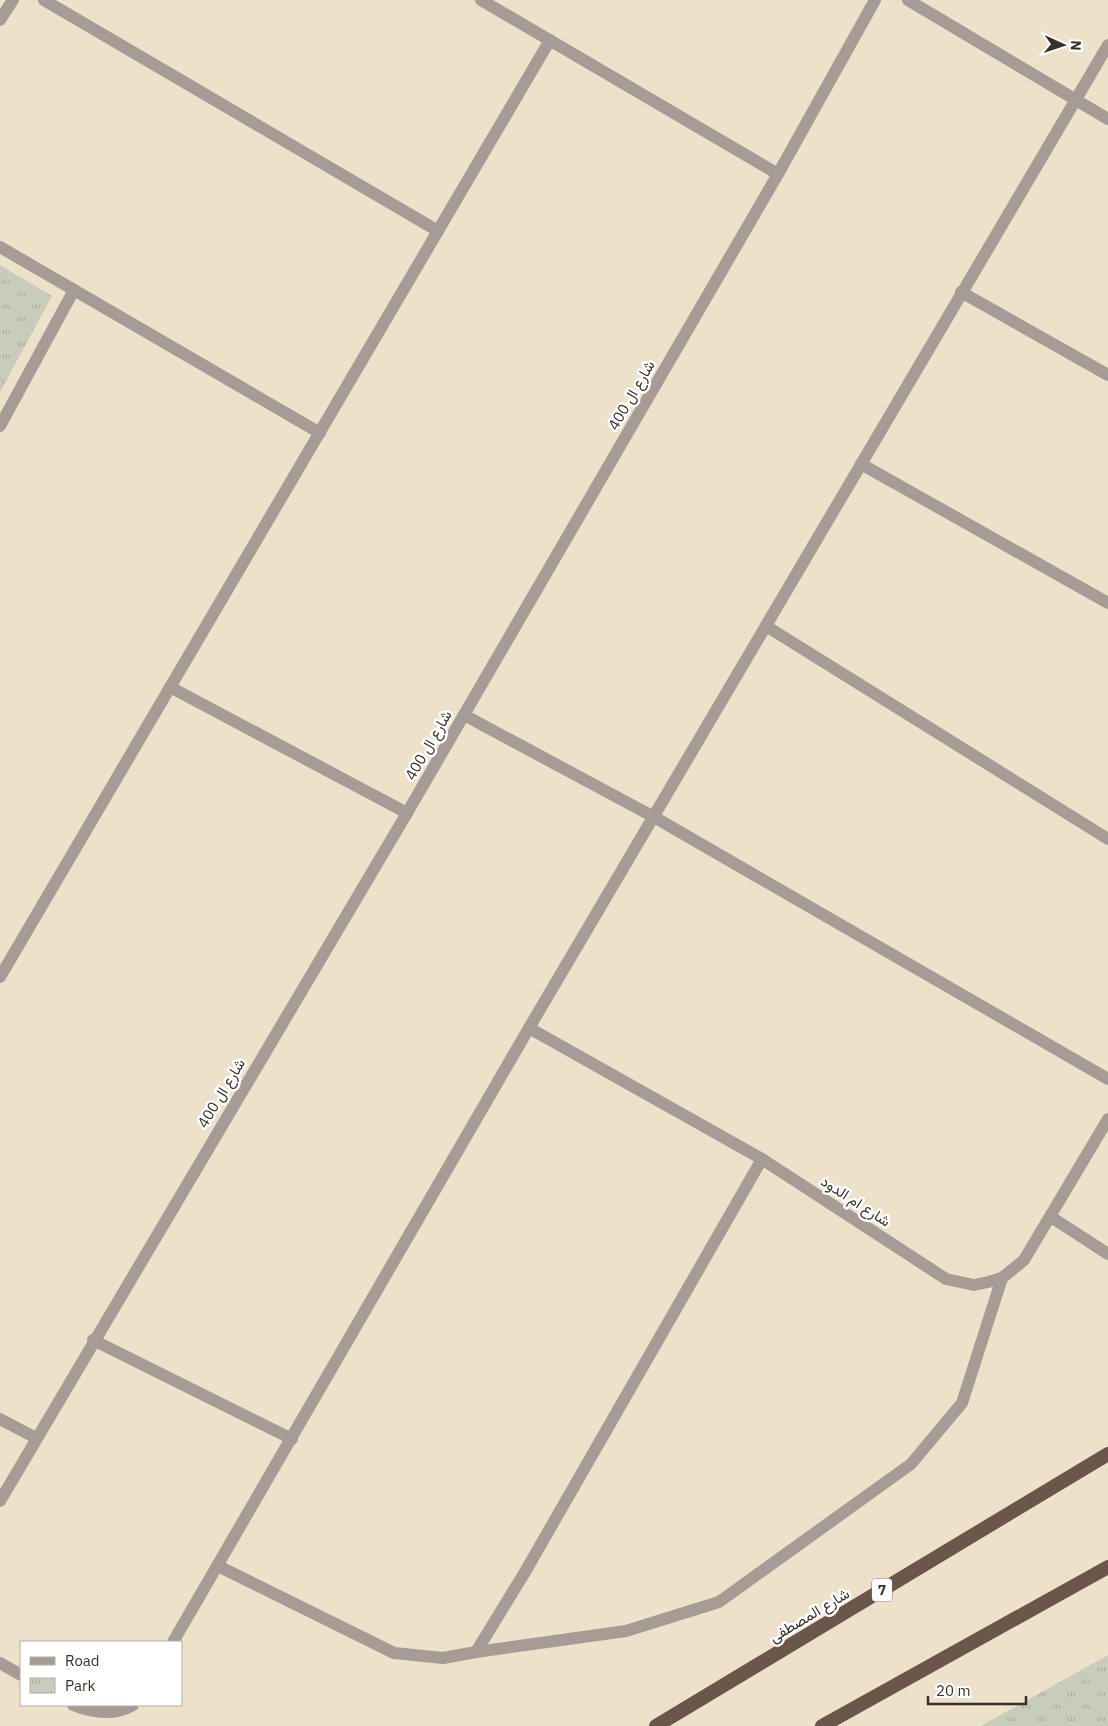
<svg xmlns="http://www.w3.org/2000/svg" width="1108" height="1726" font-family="'IBM Plex Sans',Vazirmatn,sans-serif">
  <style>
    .park { fill: url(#park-tufts) }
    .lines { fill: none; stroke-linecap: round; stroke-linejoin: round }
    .minor { stroke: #a69b95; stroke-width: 12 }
    .trunk { stroke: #6a564b; stroke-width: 14 }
    .labels { text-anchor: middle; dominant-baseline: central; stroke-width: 5; stroke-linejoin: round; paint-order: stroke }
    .shield { fill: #fff; stroke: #736f68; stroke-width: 1 }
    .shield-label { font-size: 14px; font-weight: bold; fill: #373128 }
    .street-label { font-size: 15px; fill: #373128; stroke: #fff }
  </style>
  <defs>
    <pattern id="park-tufts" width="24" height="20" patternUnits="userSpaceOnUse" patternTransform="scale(1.25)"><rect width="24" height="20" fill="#c7cdba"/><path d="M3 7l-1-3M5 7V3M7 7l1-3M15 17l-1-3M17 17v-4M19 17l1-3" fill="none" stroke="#acb0a0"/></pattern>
  </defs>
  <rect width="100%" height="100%" fill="#eee1ca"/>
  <g class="park">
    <polygon points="0,265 52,296 0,392"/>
    <polygon points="1108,1655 1108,1726 981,1726"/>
  </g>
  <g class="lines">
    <g class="minor">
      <polyline points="44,0 438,231"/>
      <polyline points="481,0 778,174"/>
      <polyline points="908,0 1108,119"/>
      <polyline points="0,20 13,0"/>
      <polyline points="0,247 320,433"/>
      <polyline points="961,292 1108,375"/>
      <polyline points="0,426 74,290"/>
      <polyline points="861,464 1108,603"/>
      <polyline points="766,626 1108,839"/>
      <polyline points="170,687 407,813"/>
      <polyline points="464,715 654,817 1108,1079"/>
      <polyline points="0,977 550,40"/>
      <polyline points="529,1028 762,1159 946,1279 974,1285 988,1282 1002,1278 1024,1260 1108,1119"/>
      <polyline points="1051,1217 1108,1254"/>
      <polyline points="93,1340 292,1439"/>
      <polyline points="0,1419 36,1438"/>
      <polyline points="0,1501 407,813 778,174 875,0"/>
      <polyline points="218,1566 394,1653 443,1658 476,1652 525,1572 762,1159"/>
      <polyline points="173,1642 529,1028 1108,45"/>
      <polyline points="476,1652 626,1631 719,1602 911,1464 962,1403 1002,1278"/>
      <polyline points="0,1663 21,1675"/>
      <path d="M73 1705C93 1713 114 1716 133 1705"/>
    </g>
    <g class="trunk">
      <polyline points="656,1726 1108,1454"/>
      <polyline points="822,1726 1108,1567"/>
    </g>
  </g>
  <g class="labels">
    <rect class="shield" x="872" y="1578.5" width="20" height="23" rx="4"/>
    <g class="shield-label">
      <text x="882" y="1590">7</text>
    </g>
    <g class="street-label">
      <text transform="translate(631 395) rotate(-60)">شارع ال 400</text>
      <text transform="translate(428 745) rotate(-60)">شارع ال 400</text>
      <text transform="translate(221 1093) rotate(-59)">شارع ال 400</text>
      <text transform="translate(856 1201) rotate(33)">شارع ام الدود</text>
      <text transform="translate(809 1615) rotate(-31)">شارع المصطفى</text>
    </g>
  </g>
  <rect x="20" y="1641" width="162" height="65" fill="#ffffff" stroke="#afada9"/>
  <rect x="30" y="1657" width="25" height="8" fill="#a69b95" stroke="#afada9"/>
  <text x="65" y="1666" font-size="15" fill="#373128">Road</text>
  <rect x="30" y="1678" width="25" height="15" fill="url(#park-tufts)" stroke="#afada9"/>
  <text x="65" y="1691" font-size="15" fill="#373128">Park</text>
  <g transform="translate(1063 45) rotate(93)" stroke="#ffffff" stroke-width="4" paint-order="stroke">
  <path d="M0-4L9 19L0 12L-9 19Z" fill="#373128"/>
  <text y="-8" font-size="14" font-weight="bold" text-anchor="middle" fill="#373128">N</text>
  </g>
  <path d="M928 1696v8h98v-8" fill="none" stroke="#373128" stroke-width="2.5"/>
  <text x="936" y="1696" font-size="15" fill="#373128" stroke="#ffffff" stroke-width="4" paint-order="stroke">20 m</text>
</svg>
